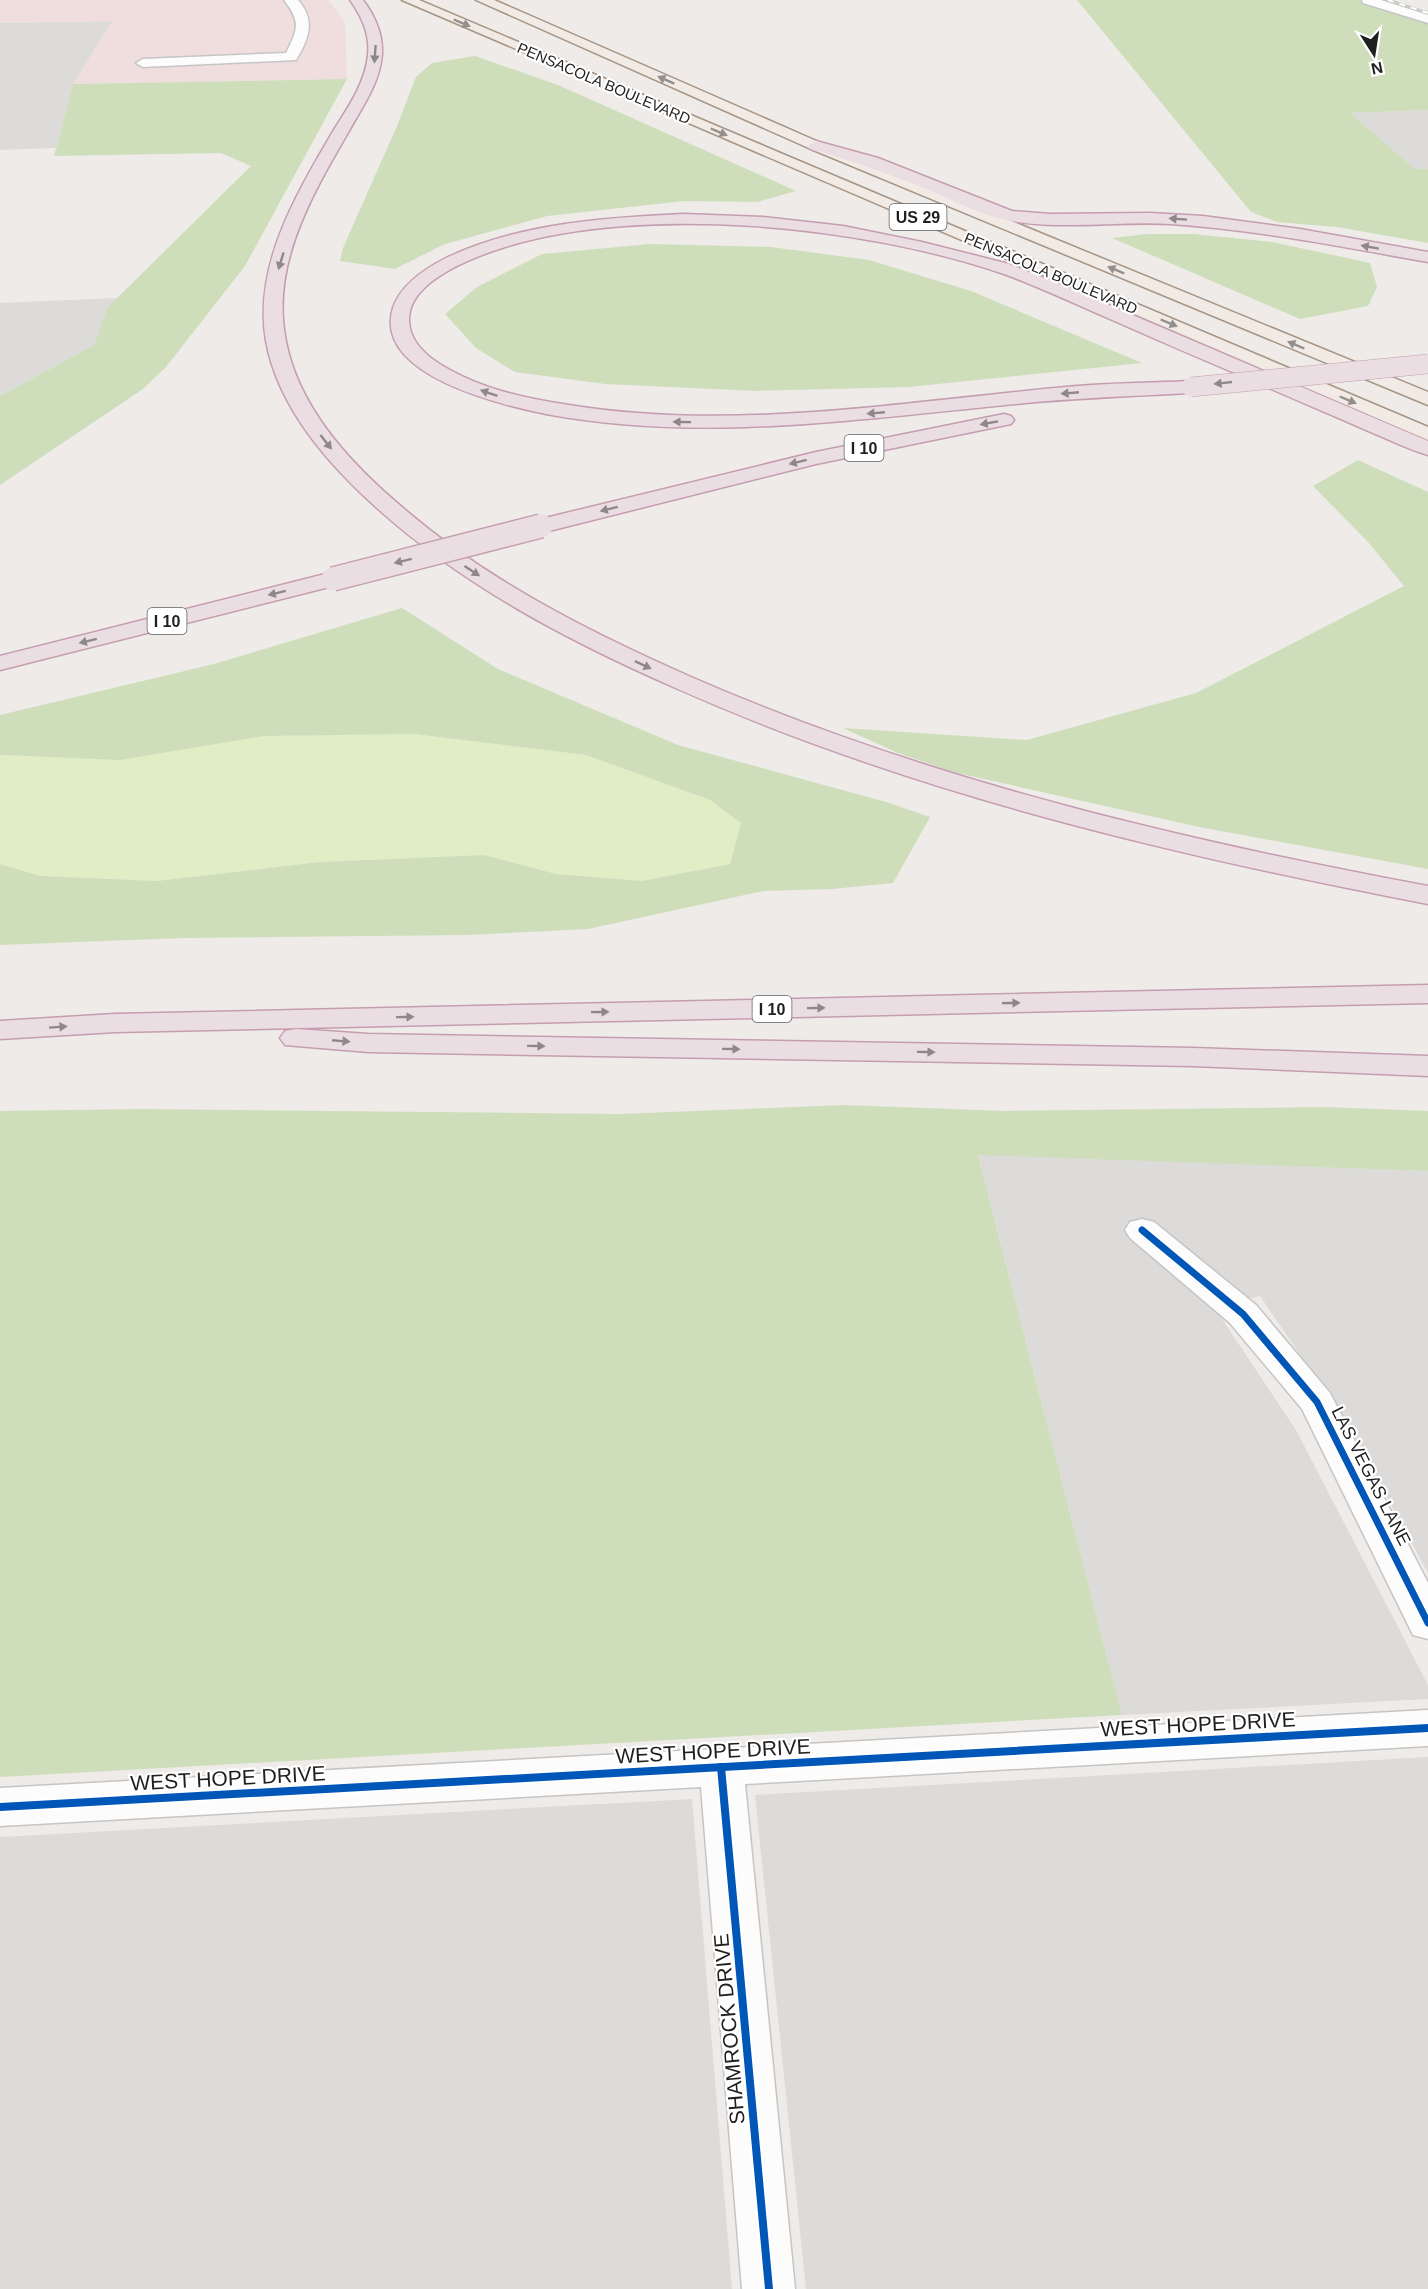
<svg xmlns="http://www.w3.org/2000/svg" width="1428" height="2289" font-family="Helvetica,sans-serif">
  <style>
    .residential { fill: #dddbd9 }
    .commercial { fill: #f0dedf }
    .grass { fill: #e1edc5 }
    .forest { fill: #cedebb }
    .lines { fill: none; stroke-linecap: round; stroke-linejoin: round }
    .minor-casing { stroke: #c6c5c4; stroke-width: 3 }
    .major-casing { stroke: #a59484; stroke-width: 3 }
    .highway-casing { stroke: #c59db0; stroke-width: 3 }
    .minor { fill: #fcfcfc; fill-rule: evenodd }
    .major { fill: #f1eae5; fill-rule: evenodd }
    .highway { fill: #ebdee3; fill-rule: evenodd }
    .rail-casing { stroke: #cbcbca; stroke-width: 3 }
    .rail { stroke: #fff; stroke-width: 2; stroke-dasharray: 6; stroke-linecap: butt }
    .highway-bridge-far1-casing { stroke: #c59db0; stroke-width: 20; stroke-linecap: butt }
    .highway-bridge-casing { stroke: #c59db0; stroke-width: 26; stroke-linecap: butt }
    .highway-bridge-far1 { stroke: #ebdee3; stroke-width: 19 }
    .highway-bridge { stroke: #ebdee3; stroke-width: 23 }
    .cycleway-far1-casing { stroke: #fff; stroke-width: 10 }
    .cycleway-casing { stroke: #fff; stroke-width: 12 }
    .cycleway-far1 { stroke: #0057b8; stroke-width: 7 }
    .cycleway { stroke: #0057b8; stroke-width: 8 }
    .oneway { fill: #928f8c }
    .oneway2 { fill: #8f888b }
    .labels { text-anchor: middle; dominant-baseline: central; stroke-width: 4.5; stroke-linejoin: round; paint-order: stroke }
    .far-street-label { font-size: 15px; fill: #1f1f1f; stroke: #fff }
    .shield { fill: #fff; stroke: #626262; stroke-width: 1.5 }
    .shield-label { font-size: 16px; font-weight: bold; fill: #1f1f1f }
    .street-label { font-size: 18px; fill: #1f1f1f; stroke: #fff }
    .near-street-label { font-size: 21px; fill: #1f1f1f; stroke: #fff }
  </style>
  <rect width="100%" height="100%" fill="#eeebe8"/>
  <g class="residential">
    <polygon points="113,21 73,84 56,148 0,150 0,23"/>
    <polygon points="1428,110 1428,169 1415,169 1349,113"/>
    <polygon points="117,298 108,308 94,345 0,396 0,303"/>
    <polygon points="978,1154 1428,1171 1428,1573 1346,1422 1260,1296 1214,1307 1296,1430 1428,1685 1428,1699 1122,1715"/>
    <polygon points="1428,1757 1428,2289 806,2289 755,1795"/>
    <polygon points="692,1799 732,2289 0,2289 0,1837"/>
  </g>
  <polygon class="commercial" points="0,0 328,0 345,22 347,79 73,84 112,21 0,23"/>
  <polygon class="grass" points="414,734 586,755 710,800 741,823 730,864 642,881 556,874 484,855 320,862 157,881 41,876 0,864 0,755 34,757 210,744 264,736"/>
  <g class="forest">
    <polygon points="1077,0 1363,0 1428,22 1428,110 1350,113 1415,169 1428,169 1428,243 1337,227 1277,222 1251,212"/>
    <polygon points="475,56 558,85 796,191 757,202 685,201 547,216 445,244 395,269 340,261 343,248 397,126 416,77 432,63"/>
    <polygon points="347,79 245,266 166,367 143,389 0,485 0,396 94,345 108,307 251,166 221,153 54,156 73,84"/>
    <polygon points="1147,234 1194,234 1272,242 1370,263 1377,287 1368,306 1300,319 1112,238"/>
    <polygon points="650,244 771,247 869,260 971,291 1142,363 909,387 756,391 605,384 515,372 476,348 445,314 477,287 542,254"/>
    <polygon points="1358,460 1428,492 1428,869 1199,827 957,773 898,753 843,728 1027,740 1196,693 1404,586 1368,542 1313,486"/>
    <polygon points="402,608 498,669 678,745 886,802 930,817 893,883 832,889 763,891 588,929 468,935 184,938 0,945 0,864 41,876 157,881 320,862 484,855 556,874 642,881 730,864 741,823 710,800 586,755 414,734 264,736 120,760 0,755 0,715 214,664"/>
    <polygon points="845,1105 1004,1111 1324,1107 1428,1111 1428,1171 978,1155 1122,1715 0,1777 0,1111 141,1109 619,1114"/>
  </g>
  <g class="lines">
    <defs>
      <g id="minor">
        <path d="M284 0H298C316 20 309 39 296 60L143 67 136 63 143 59 286 53C298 29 301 22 284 0Z"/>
        <polygon points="1362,0 1381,0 1428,15 1428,23 1363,3"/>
        <polygon points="1142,1219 1154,1222 1256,1305 1330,1393 1428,1583 1428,1639 1413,1635 1302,1409 1230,1323 1130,1238 1125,1230 1130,1222"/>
        <polygon points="1428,1710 1428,1746 745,1784 795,2289 742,2289 701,1787 0,1826 0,1788"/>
      </g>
      <g id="major">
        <polygon points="402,0 419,0 1428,427 1428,440"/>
        <polygon points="476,0 494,0 821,143 1428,392 1428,405 811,149"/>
      </g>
      <g id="highway">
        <path d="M350 0H363C375 16 383 34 382 54 380 83 362 107 349 131 316 188 278 252 283 319 288 394 341 454 395 501 482 578 586 631 691 677 927 780 1176 839 1428 886V904C1169 854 913 794 671 686 567 640 464 586 378 509 329 465 278 408 266 341 253 266 296 195 332 133 347 109 365 84 368 55 370 34 362 17 350 0Z"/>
        <path d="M816 141 878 158 1012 211 1050 214 1150 213 1203 216 1300 229 1428 252V262C1343 247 1258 230 1171 224 1118 221 1064 230 1012 221 982 216 954 201 927 189 886 173 852 161 811 149L808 146Z"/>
        <path d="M683 214 763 217 843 226 922 242 1009 264 1074 290 1428 441V455C1407 449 1386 438 1366 430 1328 413 1289 397 1251 380 1204 360 1157 340 1110 319 1075 304 1040 287 1004 274 865 226 644 203 502 248 474 257 418 278 410 311 404 339 427 358 450 370 486 390 528 399 569 405 734 432 901 402 1066 387 1108 383 1149 383 1191 381L1198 383 1201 387 1198 391 1191 393C1132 396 1074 398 1015 404 859 419 702 443 546 414 502 405 372 375 393 308 401 284 426 268 448 257 521 223 604 218 683 214Z"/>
        <polygon points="1004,414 1011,416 1014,420 1011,424 816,464 541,533 533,531 530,526 533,521 816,452"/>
        <polygon points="333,572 341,574 345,579 341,584 0,670 0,656"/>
        <polygon points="1428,985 1428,1003 115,1032 0,1039 0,1021 115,1014"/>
        <polygon points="296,1029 368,1034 1193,1048 1428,1056 1428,1076 1193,1066 368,1052 285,1045 280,1038 285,1031"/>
      </g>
    </defs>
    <use href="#minor" class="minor-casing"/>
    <use href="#major" class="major-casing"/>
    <use href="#highway" class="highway-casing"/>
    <use href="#minor" class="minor"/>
    <use href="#major" class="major"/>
    <use href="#highway" class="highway"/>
    <defs>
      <polyline id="rail" points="1388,0 1428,13"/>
    </defs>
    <use href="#rail" class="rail-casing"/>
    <use href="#rail" class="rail"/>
    <defs>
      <polyline id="highway-bridge-far1" points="1191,387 1428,364"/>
      <polyline id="highway-bridge" points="333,579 541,526"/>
    </defs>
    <use href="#highway-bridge-far1" class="highway-bridge-far1-casing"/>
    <use href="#highway-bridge" class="highway-bridge-casing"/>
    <use href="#highway-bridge-far1" class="highway-bridge-far1"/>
    <use href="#highway-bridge" class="highway-bridge"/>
    <defs>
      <polyline id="cycleway-far1" points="1142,1230 1243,1314 1317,1402 1428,1623"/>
      <g id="cycleway">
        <polyline points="721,1767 769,2289"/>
        <polyline points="0,1807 1428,1728"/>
      </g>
    </defs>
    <use href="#cycleway-far1" class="cycleway-far1-casing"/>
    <use href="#cycleway" class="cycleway-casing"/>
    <use href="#cycleway-far1" class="cycleway-far1"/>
    <use href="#cycleway" class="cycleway"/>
  </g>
  <defs><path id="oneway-solid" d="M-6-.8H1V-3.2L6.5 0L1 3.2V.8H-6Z" transform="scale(1.5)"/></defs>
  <g class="oneway">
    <use href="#oneway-solid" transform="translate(462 23) rotate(23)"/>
    <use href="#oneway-solid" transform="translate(666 80) rotate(-156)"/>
    <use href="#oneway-solid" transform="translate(719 132) rotate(23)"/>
    <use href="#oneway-solid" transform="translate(1116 270) rotate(-157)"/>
    <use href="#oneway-solid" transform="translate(1169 323) rotate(23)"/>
    <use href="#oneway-solid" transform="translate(1296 345) rotate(-157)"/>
    <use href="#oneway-solid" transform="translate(1348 400) rotate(23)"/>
  </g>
  <g class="oneway2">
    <use href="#oneway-solid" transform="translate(375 54) rotate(94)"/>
    <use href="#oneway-solid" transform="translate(1178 219) rotate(-176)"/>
    <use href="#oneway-solid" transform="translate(1370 247) rotate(-170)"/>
    <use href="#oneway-solid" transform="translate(281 261) rotate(107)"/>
    <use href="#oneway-solid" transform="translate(1223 383) rotate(174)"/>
    <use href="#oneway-solid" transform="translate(489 393) rotate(-161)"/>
    <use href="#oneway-solid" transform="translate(1070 393) rotate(175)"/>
    <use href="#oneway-solid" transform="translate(876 413) rotate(175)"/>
    <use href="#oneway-solid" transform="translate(682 422) rotate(-179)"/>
    <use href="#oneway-solid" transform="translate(989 423) rotate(170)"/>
    <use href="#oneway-solid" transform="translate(326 442) rotate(52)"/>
    <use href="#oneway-solid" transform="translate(798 462) rotate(166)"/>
    <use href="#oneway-solid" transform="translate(609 509) rotate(166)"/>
    <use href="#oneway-solid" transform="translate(403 561) rotate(166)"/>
    <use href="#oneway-solid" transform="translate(472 571) rotate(33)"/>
    <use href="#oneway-solid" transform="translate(277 593) rotate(166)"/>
    <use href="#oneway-solid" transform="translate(88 641) rotate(166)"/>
    <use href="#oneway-solid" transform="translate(643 665) rotate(25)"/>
    <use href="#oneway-solid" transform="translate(1011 1003) rotate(-1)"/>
    <use href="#oneway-solid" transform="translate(816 1008) rotate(-1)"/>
    <use href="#oneway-solid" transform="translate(600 1012) rotate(-1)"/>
    <use href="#oneway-solid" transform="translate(405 1017) rotate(-1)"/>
    <use href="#oneway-solid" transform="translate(58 1027) rotate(-4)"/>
    <use href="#oneway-solid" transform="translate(341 1041) rotate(5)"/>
    <use href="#oneway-solid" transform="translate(536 1046) rotate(1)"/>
    <use href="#oneway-solid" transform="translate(731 1049) rotate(1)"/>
    <use href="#oneway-solid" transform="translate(926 1052) rotate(1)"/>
  </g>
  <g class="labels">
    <g class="far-street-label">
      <text transform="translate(604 83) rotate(23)">PENSACOLA BOULEVARD</text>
      <text transform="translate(1051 273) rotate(23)">PENSACOLA BOULEVARD</text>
    </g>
    <g class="shield">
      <rect x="889.5" y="204" width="57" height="26" rx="4.5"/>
      <rect x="844.5" y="435" width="39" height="26" rx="4.5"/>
      <rect x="147.5" y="608" width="39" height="26" rx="4.5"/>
      <rect x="752.5" y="996" width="39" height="26" rx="4.5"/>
    </g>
    <g class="shield-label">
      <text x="918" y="217">US 29</text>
      <text x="864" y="448">I 10</text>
      <text x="167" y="621">I 10</text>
      <text x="772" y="1009">I 10</text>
    </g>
    <g class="street-label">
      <text transform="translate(1371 1476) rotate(63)">LAS VEGAS LANE</text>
    </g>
    <g class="near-street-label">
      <text transform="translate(1198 1724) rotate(-3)">WEST HOPE DRIVE</text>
      <text transform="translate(713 1751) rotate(-3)">WEST HOPE DRIVE</text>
      <text transform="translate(228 1778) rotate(-3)">WEST HOPE DRIVE</text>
      <text transform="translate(729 2029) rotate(-95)">SHAMROCK DRIVE</text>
    </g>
  </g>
  <g transform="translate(1374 54) rotate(168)" stroke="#ffffff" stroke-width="4.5" paint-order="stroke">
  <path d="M0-4.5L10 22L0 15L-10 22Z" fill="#1f1f1f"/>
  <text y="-9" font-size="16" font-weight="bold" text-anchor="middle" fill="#1f1f1f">N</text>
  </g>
</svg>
